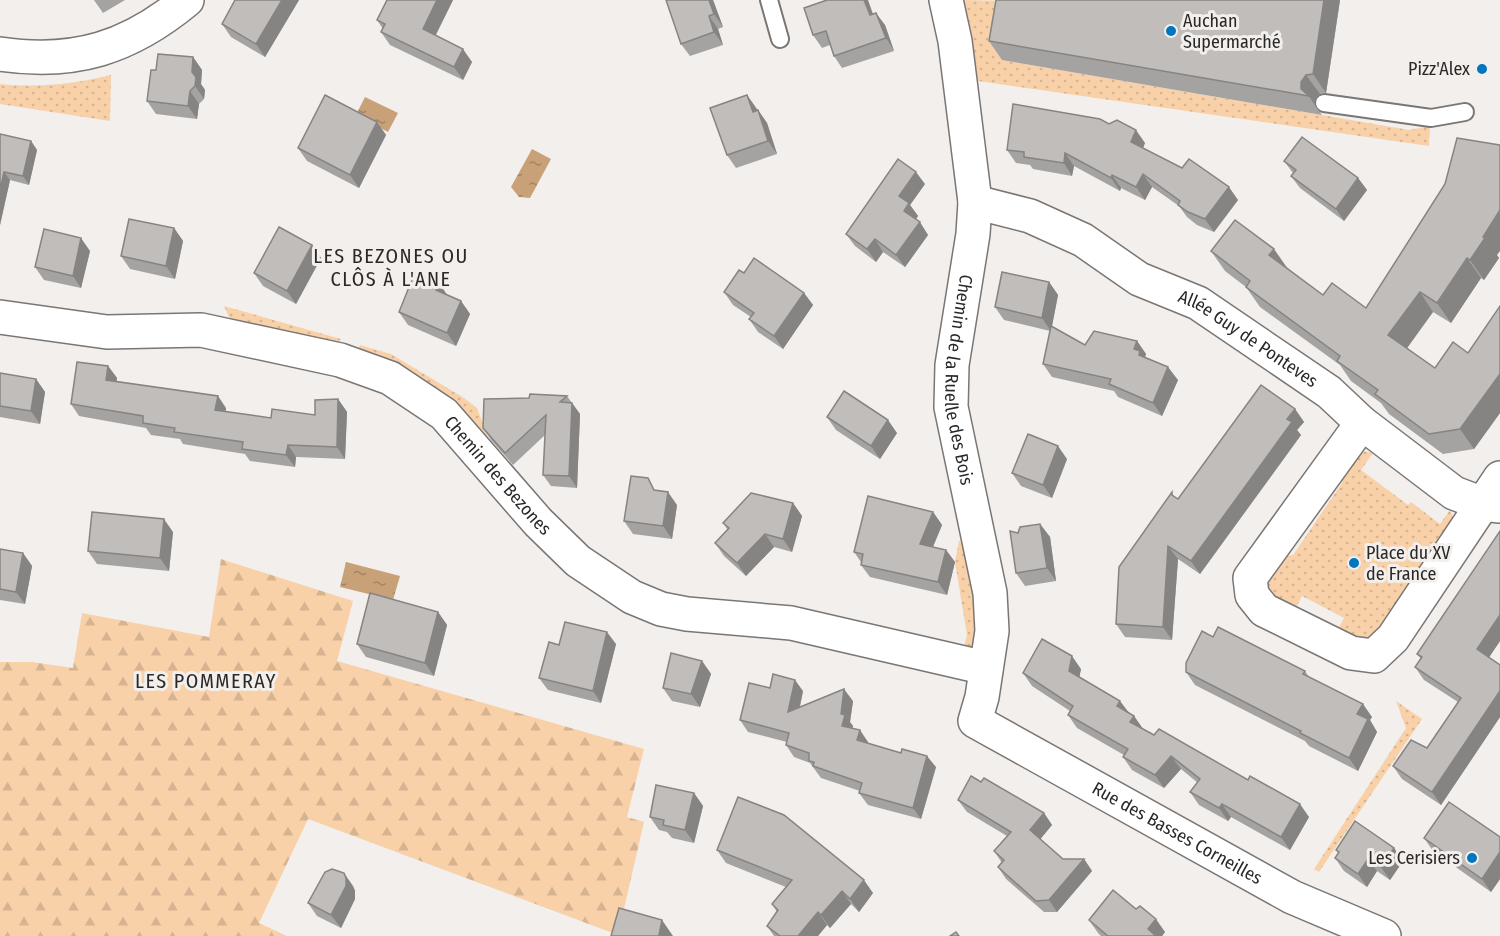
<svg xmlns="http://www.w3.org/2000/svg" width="1500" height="936" font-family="'Fira Sans Condensed',sans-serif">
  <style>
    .grass { fill: url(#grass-dots) }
    .forest { fill: url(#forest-firs) }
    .water { fill: url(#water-ripples) }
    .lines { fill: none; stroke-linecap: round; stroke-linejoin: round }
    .lane-casing { stroke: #797674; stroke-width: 20 }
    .street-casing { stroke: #797674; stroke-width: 36 }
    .lane { stroke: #fff; stroke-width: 16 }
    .street { stroke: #fff; stroke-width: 33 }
    .wall { fill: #a5a3a1 }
    .shaded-wall { fill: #868483 }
    .building { fill: #c0bdbb; stroke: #868483; stroke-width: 1.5 }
    .poi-dot { fill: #0176c0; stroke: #f2efec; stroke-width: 2 }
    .labels { text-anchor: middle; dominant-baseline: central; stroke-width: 6; stroke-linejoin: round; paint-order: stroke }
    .poi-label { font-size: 18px; fill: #2a2827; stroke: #f2efec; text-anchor: start }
    .street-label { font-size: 18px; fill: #2a2827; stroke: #f2efec }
    .neighbourhood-label { font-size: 20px; letter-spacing: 1.5px; fill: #2b2927; stroke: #f2efec }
  </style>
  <defs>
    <pattern id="grass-dots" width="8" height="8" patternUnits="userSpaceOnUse" patternTransform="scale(1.5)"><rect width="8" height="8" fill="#f9d1a9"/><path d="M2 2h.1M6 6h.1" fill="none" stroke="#d6b391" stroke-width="1.8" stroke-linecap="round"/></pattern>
    <pattern id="forest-firs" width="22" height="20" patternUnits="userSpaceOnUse" patternTransform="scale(1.5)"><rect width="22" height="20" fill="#f9d1a9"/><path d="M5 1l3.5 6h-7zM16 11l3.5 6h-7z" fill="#d6b391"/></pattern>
    <pattern id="water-ripples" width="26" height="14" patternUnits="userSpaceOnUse" patternTransform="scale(1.5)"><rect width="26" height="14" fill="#c9a178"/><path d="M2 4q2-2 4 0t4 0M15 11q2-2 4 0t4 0" fill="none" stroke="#a38362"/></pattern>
  </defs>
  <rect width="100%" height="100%" fill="#f2efec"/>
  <g class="grass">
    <polygon points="963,0 1012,1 1002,60 1409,130 1430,126 1429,146 978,81 969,20"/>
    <path d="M111 75 110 121 0 104V84C38 88 74 84 111 75Z"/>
    <polygon points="224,306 341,339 337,344 231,321"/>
    <polygon points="360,345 391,354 464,398 477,408 491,445 357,351"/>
    <polygon points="1357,450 1373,453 1361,470 1408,505 1411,502 1440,524 1450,510 1455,521 1379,627 1386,633 1380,640 1334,637 1344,618 1302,596 1292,616 1261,594 1278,557 1293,555 1342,483 1339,468"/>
    <polygon points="959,541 973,546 982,652 964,647 967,635 955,562"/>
    <polygon points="1396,701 1422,719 1319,872 1314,869 1406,728"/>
  </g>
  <polygon class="forest" points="221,559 353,601 337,661 644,749 627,817 644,822 618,935 308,819 259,923 287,936 0,936 0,662 32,662 73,668 82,613 209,637"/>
  <g class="water">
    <polygon points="365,97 398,113 388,132 356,115"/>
    <polygon points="532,149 551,159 530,198 519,197 511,187"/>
    <polygon points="346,562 400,576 393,600 340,587"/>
  </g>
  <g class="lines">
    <defs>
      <g id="lane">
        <polyline points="769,0 780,39"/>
        <polyline points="1324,103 1431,118 1465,112"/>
      </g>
      <g id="street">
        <path id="s1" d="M946 0 955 41 975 202 973 234 952 365 951 407 990 593 992 631 982 697 975 721 1292 897 1384 936"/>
        <path d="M0 54C75 65 129 48 187 0"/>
        <path id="s2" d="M975 202 1030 216 1083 240 1139 279 1198 303 1329 392 1362 423 1454 493 1483 504 1500 506"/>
        <path id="s3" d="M0 317 107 332 201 330 340 360 390 378 444 414 538 522 578 561 632 597 661 609 687 614 791 623 986 668"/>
        <polyline points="1362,423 1250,578 1252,595 1264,610 1351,653 1374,656 1393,638 1500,478"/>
      </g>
    </defs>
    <use href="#lane" class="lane-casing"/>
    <use href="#street" class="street-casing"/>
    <use href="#lane" class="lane"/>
    <use href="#street" class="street"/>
  </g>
  <g class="wall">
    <polygon points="94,0 125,0 103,13"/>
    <polygon points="235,0 299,0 265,57 231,37 222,24"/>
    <polygon points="387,0 453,0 436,35 472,62 463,80 390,45 381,32 383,29 377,20"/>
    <polygon points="713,0 723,27 718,29 723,45 690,56 681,44"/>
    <polygon points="1340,0 1326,93 1320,94 1314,101 1314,104 1322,115 1002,60 989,41"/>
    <polygon points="873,14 885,25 894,51 842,68 834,56 830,45 822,48 813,35"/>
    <polygon points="193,57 202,70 201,84 205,90 204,99 199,104 197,119 156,114 147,101 156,70"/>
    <polygon points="747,95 767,123 777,154 736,168 727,155"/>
    <polygon points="377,122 386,135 359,188 307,161 298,148"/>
    <polygon points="0,134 31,141 37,150 29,185 10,180 0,225"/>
    <polygon points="1145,143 1143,148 1238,200 1214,232 1197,225 1187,217 1179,206 1152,187 1145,200 1121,188 1120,191 1074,166 1072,176 1033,169 1030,165 1016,163 1007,150"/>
    <polygon points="1284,161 1358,178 1367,190 1344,221 1300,188 1291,176 1293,173"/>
    <polygon points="925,184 910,205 918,216 916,219 928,235 905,267 883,252 876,262 855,246 846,234"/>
    <polygon points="1445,184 1499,258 1484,280 1481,278 1451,323 1433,312 1407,348 1435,368 1468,353 1500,306 1500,413 1474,449 1443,454 1389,414 1381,403 1351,381 1340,365 1260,307 1246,287 1225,271 1211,251 1288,269 1323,295 1366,308"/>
    <polygon points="174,228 183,241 175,279 130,269 121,256"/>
    <polygon points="312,245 321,258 296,304 263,286 254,273"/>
    <polygon points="90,251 81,288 44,280 35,267"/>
    <polygon points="744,273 804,293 813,305 783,349 758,332 749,319 751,317 733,305 724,292"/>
    <polygon points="1049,282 1058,295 1052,326 1085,345 1137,341 1146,354 1145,358 1178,380 1162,416 1118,397 1114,391 1052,377 1043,364 1050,331 1004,320 995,307"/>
    <polygon points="447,295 461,301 470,314 456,346 408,325 399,312"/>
    <polygon points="108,366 117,378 116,381 226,408 225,412 271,418 315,415 338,399 347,412 345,459 296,457 295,467 250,461 245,454 183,444 180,439 151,435 146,428 79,416 71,404"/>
    <polygon points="0,373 36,379 45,392 40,424 0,417"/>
    <polygon points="567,396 580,414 577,488 551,486 543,475 545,435 513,465 491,440 483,428 529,398"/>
    <polygon points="1295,409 1304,422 1297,430 1301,435 1200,574 1178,559 1172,640 1125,637 1116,624 1178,499"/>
    <polygon points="827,417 897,433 880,459 836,430"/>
    <polygon points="1067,459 1052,498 1021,486 1012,473"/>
    <polygon points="793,503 802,516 792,552 774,547 746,576 724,556 715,543 728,530 723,523"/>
    <polygon points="677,505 672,539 633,534 624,521"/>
    <polygon points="933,512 942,525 933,547 946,550 955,562 947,595 870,577 861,565 861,562 854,552"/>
    <polygon points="1040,524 1050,537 1056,581 1025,586 1016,573 1018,533"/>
    <polygon points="173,532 169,571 97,564 88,551"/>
    <polygon points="1500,532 1500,641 1489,657 1500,665 1500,717 1441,805 1402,779 1393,766 1427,748 1458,702 1424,680 1415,667 1421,659 1417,654"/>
    <polygon points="0,549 23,553 32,566 25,604 0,600"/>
    <polygon points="438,612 447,625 434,676 366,657 357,644"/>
    <polygon points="1213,637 1305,671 1309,677 1372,717 1370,720 1377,732 1358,771 1309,746 1305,741 1195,685 1186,672"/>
    <polygon points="616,644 601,703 548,690 539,678 559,645"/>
    <polygon points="702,661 711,674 700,707 672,701 663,688"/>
    <polygon points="1081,669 1079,677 1134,716 1143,729 1309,817 1290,850 1231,817 1228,821 1199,805 1190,792 1198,783 1181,769 1164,788 1132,770 1123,757 1124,755 1077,728 1068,715 1070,711 1032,686 1023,673"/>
    <polygon points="770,688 803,691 800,707 853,701 850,722 853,726 852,729 868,742 868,743 936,767 921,819 868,805 859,793 860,791 821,778 810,763 794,757 786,745 787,742 748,732 740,720"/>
    <polygon points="981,782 1044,813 1052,825 1040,839 1063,859 1084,859 1092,871 1057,912 1044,912 1006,879 998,867 1002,863 994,851 1007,836 967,812 958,800"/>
    <polygon points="694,793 703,806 694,843 672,838 667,832 659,830 650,817"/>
    <polygon points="1500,837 1500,879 1491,892 1433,851 1424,838"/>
    <polygon points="1394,848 1403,861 1390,880 1377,871 1367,887 1344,871 1335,858 1339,854 1336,850"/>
    <polygon points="717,850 873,893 859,912 851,904 830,928 827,925 818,936 774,936 767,926 777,912 772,904 786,887 726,863"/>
    <polygon points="353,886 355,891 355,899 341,928 317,916 308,903"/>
    <polygon points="1089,920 1165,932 1162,936 1101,936 1098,933"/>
  </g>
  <g class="shaded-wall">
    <polygon points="282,0 299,0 265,57 256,44"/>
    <polygon points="437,0 453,0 432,42 423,29"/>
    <polygon points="709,0 713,0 723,27 714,14"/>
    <polygon points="864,0 868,0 878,28 870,15"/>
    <polygon points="1324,0 1340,0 1326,93 1313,74"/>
    <polygon points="876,13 885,25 894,51 886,38"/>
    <polygon points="709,16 718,29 723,45 714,32"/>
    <polygon points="463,49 472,62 463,80 454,67"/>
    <polygon points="193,57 202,70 201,84 205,90 204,99 195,86 192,72"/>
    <polygon points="1306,75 1320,94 1314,101 1314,104 1309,96 1301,89 1301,82"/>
    <polygon points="190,91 199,104 197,119 188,106"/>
    <polygon points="747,95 756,108 762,124 753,112"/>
    <polygon points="758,110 767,123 777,154 768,141"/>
    <polygon points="377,122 386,135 359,188 350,175"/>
    <polygon points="1136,130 1145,143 1140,155 1131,142"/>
    <polygon points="31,141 37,150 29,185 23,176"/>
    <polygon points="1065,153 1074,166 1072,176 1064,163"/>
    <polygon points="4,172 10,180 0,225 0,191"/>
    <polygon points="916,172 925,184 910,205 918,216 913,223 904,211 899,196"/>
    <polygon points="1143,174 1152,187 1145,200 1136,187"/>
    <polygon points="1112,175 1121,188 1120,191 1111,178"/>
    <polygon points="1358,178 1367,190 1344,221 1336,209"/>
    <polygon points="1229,187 1238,200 1214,232 1205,219"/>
    <polygon points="1500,210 1500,251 1497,255 1499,258 1484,280 1470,260 1483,237"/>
    <polygon points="920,222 928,235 905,267 896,255"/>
    <polygon points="174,228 183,241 175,279 166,266"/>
    <polygon points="81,238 90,251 81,288 73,276"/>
    <polygon points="875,239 883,252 876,262 867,249"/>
    <polygon points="312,245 321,258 296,304 287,291"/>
    <polygon points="1274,249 1288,269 1269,255"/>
    <polygon points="1467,258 1481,278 1451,323 1437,303"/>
    <polygon points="1049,282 1058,295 1051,331 1042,318"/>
    <polygon points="439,283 448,296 436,290"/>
    <polygon points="1420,292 1433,312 1402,355 1388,335"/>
    <polygon points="804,293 813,305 783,349 774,336"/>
    <polygon points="461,301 470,314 456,346 447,333"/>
    <polygon points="1137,341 1146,354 1145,357 1148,368 1134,349"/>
    <polygon points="108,366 117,378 115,392 106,380"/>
    <polygon points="1168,367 1178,380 1162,416 1153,403"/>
    <polygon points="1500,374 1500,413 1474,449 1460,429"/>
    <polygon points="36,379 45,392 40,424 31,411"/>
    <polygon points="218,396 226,408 224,423 215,410"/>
    <polygon points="338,399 347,412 345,459 337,447"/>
    <polygon points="572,403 580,414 577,488 569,476"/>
    <polygon points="1295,409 1304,422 1297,430 1301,435 1200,574 1191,561"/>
    <polygon points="888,420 897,433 880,459 871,446"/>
    <polygon points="288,445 296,457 295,467 286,455"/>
    <polygon points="1058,446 1067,459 1052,498 1043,485"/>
    <polygon points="668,492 677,505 672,539 663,526"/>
    <polygon points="793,503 802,516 792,552 783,539"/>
    <polygon points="933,512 942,525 929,556 920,544"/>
    <polygon points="164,519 173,532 169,571 160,558"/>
    <polygon points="1040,524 1050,537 1056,581 1047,568"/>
    <polygon points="765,534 774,547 746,576 737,563"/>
    <polygon points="1168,546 1178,559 1172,640 1163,627"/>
    <polygon points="946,550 955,562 947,595 938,582"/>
    <polygon points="23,553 32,566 25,604 16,592"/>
    <polygon points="438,612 447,625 434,676 425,663"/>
    <polygon points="1500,615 1500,641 1486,662 1477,649"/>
    <polygon points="607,632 616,644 601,703 593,691"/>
    <polygon points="1072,656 1081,669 1078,684 1069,671"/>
    <polygon points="702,661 711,674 700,707 691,694"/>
    <polygon points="795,680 803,691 796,724 788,712"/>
    <polygon points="844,689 853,701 850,722 853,726 850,738 842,726 841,714"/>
    <polygon points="1500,691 1500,717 1441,805 1432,792"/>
    <polygon points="1120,701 1130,714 1117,706"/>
    <polygon points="1363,704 1372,717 1370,720 1377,732 1358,771 1349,758 1357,714"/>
    <polygon points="1134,716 1143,729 1130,722"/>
    <polygon points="860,730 868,742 866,752 857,740"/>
    <polygon points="927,756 936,767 921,819 913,808"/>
    <polygon points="1171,756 1181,769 1164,788 1155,775"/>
    <polygon points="694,793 703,806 694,843 685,830"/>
    <polygon points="1222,804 1231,817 1228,821 1219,808"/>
    <polygon points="1300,804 1309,817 1290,850 1281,837"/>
    <polygon points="1044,813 1052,825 1038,842 1030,830"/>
    <polygon points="1394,848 1403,861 1390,880 1381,867"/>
    <polygon points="1500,852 1500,879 1491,892 1482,879"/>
    <polygon points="1084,859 1092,871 1057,912 1049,900"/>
    <polygon points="1368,859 1377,871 1367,887 1358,874"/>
    <polygon points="344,873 353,886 355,891 355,899 341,928 331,915"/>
    <polygon points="864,880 873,893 859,912 850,899"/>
    <polygon points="842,891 851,904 830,928 821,915"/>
    <polygon points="818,912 827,925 818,936 798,936"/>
    <polygon points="1156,919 1165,932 1162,936 1153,936 1148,929"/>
    <polygon points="662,920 673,936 660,936 659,935"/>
  </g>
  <g class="building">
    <polygon points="235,0 282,0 256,44 222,24"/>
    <polygon points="387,0 437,0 423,29 463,49 454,67 381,32 385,24 377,20"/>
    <polygon points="666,0 709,0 714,14 709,16 714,32 681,44"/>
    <polygon points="827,0 864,0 870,15 876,13 886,38 834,56 826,31 813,35 804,8"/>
    <polygon points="996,0 1324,0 1313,74 1306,75 1301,82 1301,89 1309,96 989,41"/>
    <polygon points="158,54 193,57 192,72 196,77 195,86 190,91 188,106 147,101 151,70 156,70"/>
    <polygon points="325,95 377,122 350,175 298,148"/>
    <polygon points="747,95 753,112 758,110 768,141 727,155 710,108"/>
    <polygon points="1013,104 1100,119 1109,124 1117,120 1136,130 1131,142 1182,168 1189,159 1229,187 1205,219 1188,212 1178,205 1180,201 1143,174 1136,187 1112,175 1111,178 1065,153 1064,163 1024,157 1024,152 1007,150"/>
    <polygon points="0,134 31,141 23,176 4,172 0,191"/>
    <polygon points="1302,137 1358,178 1336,209 1291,176 1296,170 1284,161"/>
    <polygon points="1457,138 1500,145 1500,210 1483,237 1485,238 1470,260 1467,258 1437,303 1420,292 1388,335 1435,368 1453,342 1468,353 1500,306 1500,374 1460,429 1429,434 1375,394 1378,390 1337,361 1340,356 1246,287 1250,281 1211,251 1235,220 1274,249 1269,255 1323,295 1332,283 1366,308 1445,184"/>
    <polygon points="898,159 916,172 899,196 909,203 904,211 920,222 896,255 875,239 867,249 846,234"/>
    <polygon points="129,219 174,228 166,266 121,256"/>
    <polygon points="279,227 312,245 287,291 254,273"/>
    <polygon points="44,229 81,238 73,276 35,267"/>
    <polygon points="754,258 804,293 774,336 749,319 754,313 724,292 739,270 744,273"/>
    <polygon points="415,272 439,283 436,290 461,301 447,333 399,312"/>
    <polygon points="1002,272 1049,282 1042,318 995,307"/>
    <polygon points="1051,326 1085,345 1094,331 1137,341 1134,349 1140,351 1139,355 1168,367 1153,403 1109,384 1111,379 1043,364"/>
    <polygon points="77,362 108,366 106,380 218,396 215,410 271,418 272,409 315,415 315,400 338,399 337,447 288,445 286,455 242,449 243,442 174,432 175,428 143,423 143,416 71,404"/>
    <polygon points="0,373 36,379 31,411 0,406"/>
    <polygon points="1261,385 1295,409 1287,419 1292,422 1191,561 1168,546 1163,627 1116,624 1119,567 1172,492 1172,495 1178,499"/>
    <polygon points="844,391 888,420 871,446 827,417"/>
    <polygon points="530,394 567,396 560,402 572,403 569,476 543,475 546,415 505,453 483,428 484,399 529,398"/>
    <polygon points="1028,434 1058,446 1043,485 1012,473"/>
    <polygon points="631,476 648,478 654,490 668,492 663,526 624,521"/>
    <polygon points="751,493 793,503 783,539 765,534 737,563 715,543 729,528 723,523"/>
    <polygon points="868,496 933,512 920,544 946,550 938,582 861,565 863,554 854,552"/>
    <polygon points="92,512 164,519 160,558 88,551"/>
    <polygon points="1040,524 1047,568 1016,573 1010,531 1018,533 1020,527"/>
    <polygon points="1500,531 1500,615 1477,649 1500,665 1500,691 1432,792 1393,766 1411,740 1427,748 1461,698 1415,667 1422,657 1417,654"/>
    <polygon points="0,549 23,553 16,592 0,589"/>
    <polygon points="370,593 438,612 425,663 357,644"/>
    <polygon points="565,622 607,632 593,691 539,678 549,642 559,645"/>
    <polygon points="1218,627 1305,671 1303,674 1363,704 1357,714 1368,719 1349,758 1300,733 1301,731 1186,672 1186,663 1202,631 1213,637"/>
    <polygon points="1042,639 1072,656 1069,671 1120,701 1117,706 1134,716 1130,722 1154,735 1159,729 1248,780 1250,776 1300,804 1281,837 1222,804 1219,808 1190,792 1200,779 1171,756 1155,775 1123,757 1128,749 1068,715 1073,706 1023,673"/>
    <polygon points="671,653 702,661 691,694 663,688"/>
    <polygon points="773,674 795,680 788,712 844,689 841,714 845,715 842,726 860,730 857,740 901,753 902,749 927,756 913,808 859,793 862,783 813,766 814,762 809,761 809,753 786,745 789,733 740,720 749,683 770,688"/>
    <polygon points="971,776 981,782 984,778 1044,813 1030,830 1063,859 1084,859 1049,900 1036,901 998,867 1004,860 994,851 1011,832 958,800"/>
    <polygon points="656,785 694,793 685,830 663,825 664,820 650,817"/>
    <polygon points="738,797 784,815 864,880 850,899 842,891 821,915 818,912 798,936 780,936 767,926 778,910 772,904 792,880 717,850"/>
    <polygon points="1449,802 1500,837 1500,852 1482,879 1424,838"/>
    <polygon points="1355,821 1394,848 1381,867 1368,859 1358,874 1335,858 1339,852 1336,850"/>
    <polygon points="332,869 344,873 346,878 346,886 331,915 308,903 325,872"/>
    <polygon points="1113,890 1136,909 1140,906 1156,919 1148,929 1156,936 1108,936 1089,920"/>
    <polygon points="619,908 662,920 659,935 662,936 611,936"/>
    <polygon points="956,932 959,936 950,936"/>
  </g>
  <g class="poi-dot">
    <circle cx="1171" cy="31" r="6"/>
    <circle cx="1482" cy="69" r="6"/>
    <circle cx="1354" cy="563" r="6"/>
    <circle cx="1472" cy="858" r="6"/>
  </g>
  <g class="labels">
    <g class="poi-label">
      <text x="1183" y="21">Auchan<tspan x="1183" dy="21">Supermarché</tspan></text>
      <text x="1470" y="69" text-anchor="end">Pizz'Alex</text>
      <text x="1366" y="553">Place du XV<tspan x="1366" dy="21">de France</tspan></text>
      <text x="1460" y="858" text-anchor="end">Les Cerisiers</text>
    </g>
    <g class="street-label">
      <text stroke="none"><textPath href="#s2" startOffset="308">Allée Guy de Ponteves</textPath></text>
      <text stroke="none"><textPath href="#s1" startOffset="384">Chemin de la Ruelle des Bois</textPath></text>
      <text stroke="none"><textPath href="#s3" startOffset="544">Chemin des Bezones</textPath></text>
      <text stroke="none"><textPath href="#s1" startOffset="962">Rue des Basses Corneilles</textPath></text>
    </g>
    <g class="neighbourhood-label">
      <text x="391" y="256">LES BEZONES OU<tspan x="391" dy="23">CLÔS À L'ANE</tspan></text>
      <text x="206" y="681">LES POMMERAY</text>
    </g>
  </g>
</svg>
